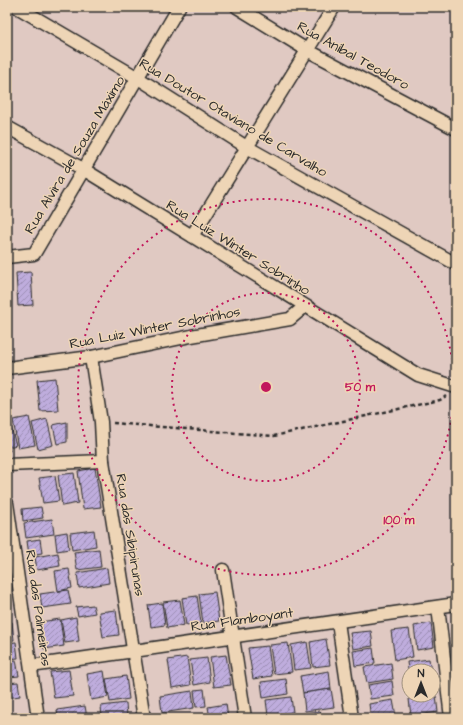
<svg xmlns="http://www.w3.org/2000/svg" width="463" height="725" font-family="'Architects Daughter',sans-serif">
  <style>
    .building { fill: url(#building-hatch); stroke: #2b2b2b }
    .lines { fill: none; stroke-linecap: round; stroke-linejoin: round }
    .minor-casing { stroke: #2b2b2b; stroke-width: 15 }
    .path { stroke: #2b2b2b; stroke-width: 2.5; stroke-dasharray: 4 3; stroke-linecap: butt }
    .minor { stroke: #eed5b6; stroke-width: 12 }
    .ring { fill: none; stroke: #c2185b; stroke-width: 2; stroke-dasharray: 2 4 }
    .labels { text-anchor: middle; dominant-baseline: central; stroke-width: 3; stroke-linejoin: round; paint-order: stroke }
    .street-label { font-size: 14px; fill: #2b2b2b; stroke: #eed5b6 }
    .centre { fill: #c2185b; stroke: #eed5b6; stroke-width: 2 }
    .ring-label { font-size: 12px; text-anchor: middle; font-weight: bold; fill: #c2185b; stroke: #eed5b6; stroke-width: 3; stroke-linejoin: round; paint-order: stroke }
  </style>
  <defs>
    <pattern id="building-hatch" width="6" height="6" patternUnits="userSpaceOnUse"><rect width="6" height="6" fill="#bfaddd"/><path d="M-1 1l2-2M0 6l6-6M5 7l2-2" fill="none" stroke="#9b8db3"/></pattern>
  </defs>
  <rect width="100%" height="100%" fill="#e0c9c2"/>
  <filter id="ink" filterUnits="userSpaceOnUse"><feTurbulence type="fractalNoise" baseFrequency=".025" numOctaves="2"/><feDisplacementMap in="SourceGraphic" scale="8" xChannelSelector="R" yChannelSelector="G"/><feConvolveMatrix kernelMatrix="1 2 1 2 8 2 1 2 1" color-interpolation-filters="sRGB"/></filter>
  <g filter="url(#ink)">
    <g class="building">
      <polygon points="31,272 33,305 18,306 16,273"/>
      <polygon points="55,378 58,410 40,411 37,380"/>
      <polygon points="8,417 16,445 9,447 10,451 7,452"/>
      <polygon points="29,417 35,445 18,448 13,420"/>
      <polygon points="47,419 53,445 38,449 32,423"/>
      <polygon points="67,422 67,442 57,444 53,425"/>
      <polygon points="95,468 101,507 83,509 78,471"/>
      <polygon points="74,473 78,503 62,506 58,475"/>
      <polygon points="55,476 59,501 43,503 39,478"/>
      <polygon points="41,507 43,518 23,521 22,509"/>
      <polygon points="52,519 54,534 26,538 24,523"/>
      <polygon points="94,530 96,546 72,550 70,533"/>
      <polygon points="67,532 69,549 57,551 55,534"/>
      <polygon points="40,539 42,553 29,555 27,541"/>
      <polygon points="99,549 101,567 77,570 74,552"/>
      <polygon points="58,553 60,566 37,570 35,557"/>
      <polygon points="107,568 109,583 79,588 77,573"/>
      <polygon points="69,569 72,588 58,591 55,571"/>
      <polygon points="68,590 71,604 42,608 40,594"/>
      <polygon points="215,592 219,621 203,623 199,594"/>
      <polygon points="197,596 201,623 186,625 182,598"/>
      <polygon points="180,600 184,625 167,628 163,602"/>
      <polygon points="162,603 165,625 151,627 148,605"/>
      <polygon points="93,605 95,613 78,616 76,607"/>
      <polygon points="7,608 9,621 7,622"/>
      <polygon points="116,610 119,635 103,637 99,612"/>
      <polygon points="76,617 79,641 65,643 61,620"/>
      <polygon points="60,619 64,646 44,649 40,622"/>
      <polygon points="12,622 14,640 7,640 7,623"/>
      <polygon points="431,623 434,647 417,650 414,626"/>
      <polygon points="409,629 413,657 395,660 391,631"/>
      <polygon points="371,631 373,646 353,649 350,633"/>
      <polygon points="326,639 330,665 313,667 310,642"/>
      <polygon points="16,642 18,658 7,659 7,643"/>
      <polygon points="307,642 311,668 294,670 291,645"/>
      <polygon points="288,643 292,672 274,674 270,645"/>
      <polygon points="268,646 272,676 253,679 248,648"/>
      <polygon points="373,648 375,663 355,666 353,651"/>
      <polygon points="226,655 231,685 214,687 210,657"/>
      <polygon points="187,657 191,685 172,688 168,660"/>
      <polygon points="207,658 210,682 194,685 190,660"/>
      <polygon points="429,659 431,671 409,671 409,677 407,662"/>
      <polygon points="16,660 19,676 9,677 7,661"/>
      <polygon points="391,663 393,679 367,683 364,667"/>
      <polygon points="69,670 73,696 54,698 50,672"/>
      <polygon points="104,671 108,697 91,700 87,674"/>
      <polygon points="329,671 331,689 303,693 300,676"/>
      <polygon points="126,676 129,699 110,702 106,679"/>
      <polygon points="286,679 288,694 263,698 261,682"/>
      <polygon points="392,681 394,696 370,699 368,685"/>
      <polygon points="18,682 20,696 7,698 7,683"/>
      <polygon points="204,689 206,706 196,707 194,690"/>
      <polygon points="331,689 334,707 305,711 303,693"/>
      <polygon points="192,691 194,708 162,713 160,696"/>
      <polygon points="436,696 438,712 411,716 409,699"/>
      <polygon points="291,697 293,712 268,716 266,700"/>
      <polygon points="393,700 396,716 371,718 369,704"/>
      <polygon points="126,703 127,716 102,718 101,706"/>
      <polygon points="226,704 228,718 210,718 208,707"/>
      <polygon points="85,706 87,718 58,718 57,710"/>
      <polygon points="7,709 9,711 9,718 7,718"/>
      <polygon points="320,711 321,718 299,718 298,714"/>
      <polygon points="294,714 295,718 267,718"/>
    </g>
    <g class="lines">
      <defs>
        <g id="minor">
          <polyline points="17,7 138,78 245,146 456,264"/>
          <polyline points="237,7 307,50 456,129"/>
          <polyline points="7,127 83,169 418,375 456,387"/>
          <polyline points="192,236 334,7"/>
          <polyline points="7,257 34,254 179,7"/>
          <polyline points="91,357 101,422 103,461 144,718"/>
          <polyline points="7,368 91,357 191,336 290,319 304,307"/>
          <polyline points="7,465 103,461"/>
          <polyline points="7,503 38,718"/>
          <polyline points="223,570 245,718"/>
          <polyline points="438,607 451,718"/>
          <polyline points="338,622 352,718"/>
          <polyline points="31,666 456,604"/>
        </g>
      </defs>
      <use href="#minor" class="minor-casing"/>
      <polyline class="path" points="113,423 274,436 440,400 446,396"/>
      <use href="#minor" class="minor"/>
    </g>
  </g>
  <g class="ring">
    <circle cx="266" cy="387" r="94"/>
    <circle cx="266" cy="387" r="188"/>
  </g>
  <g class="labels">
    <g class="street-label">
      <text transform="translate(353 56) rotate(29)">Rua Aníbal Teodoro</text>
      <text transform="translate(233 118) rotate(31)">Rua Doutor Otaviano de Carvalho</text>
      <text transform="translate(75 155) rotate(-59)">Rua Alvira de Souza Máximo</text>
      <text transform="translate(238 248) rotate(32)">Rua Luiz Winter Sobrinho</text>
      <text transform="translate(155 328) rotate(-11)">Rua Luiz Winter Sobrinhos</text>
      <text transform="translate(130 535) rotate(81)">Rua das Sibipirunas</text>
      <text transform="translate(38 608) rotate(82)">Rua das Palmeiras</text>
      <text transform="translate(242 620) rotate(-8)">Rua Flamboyant</text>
    </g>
  </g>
  <circle cx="266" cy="387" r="6" class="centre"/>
  <g class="ring-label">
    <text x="360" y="391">50 m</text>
    <text x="399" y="524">100 m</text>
  </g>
  <rect width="463" height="725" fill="none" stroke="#eed5b6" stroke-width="24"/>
  <rect x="12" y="12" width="439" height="701" fill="none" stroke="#2b2b2b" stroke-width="1.5" filter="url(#ink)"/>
  <g transform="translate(421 683)"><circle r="19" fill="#eed5b6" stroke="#a0917e"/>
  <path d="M0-3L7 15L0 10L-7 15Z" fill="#2b2b2b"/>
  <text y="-6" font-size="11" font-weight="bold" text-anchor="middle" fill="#2b2b2b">N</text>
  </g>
</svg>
